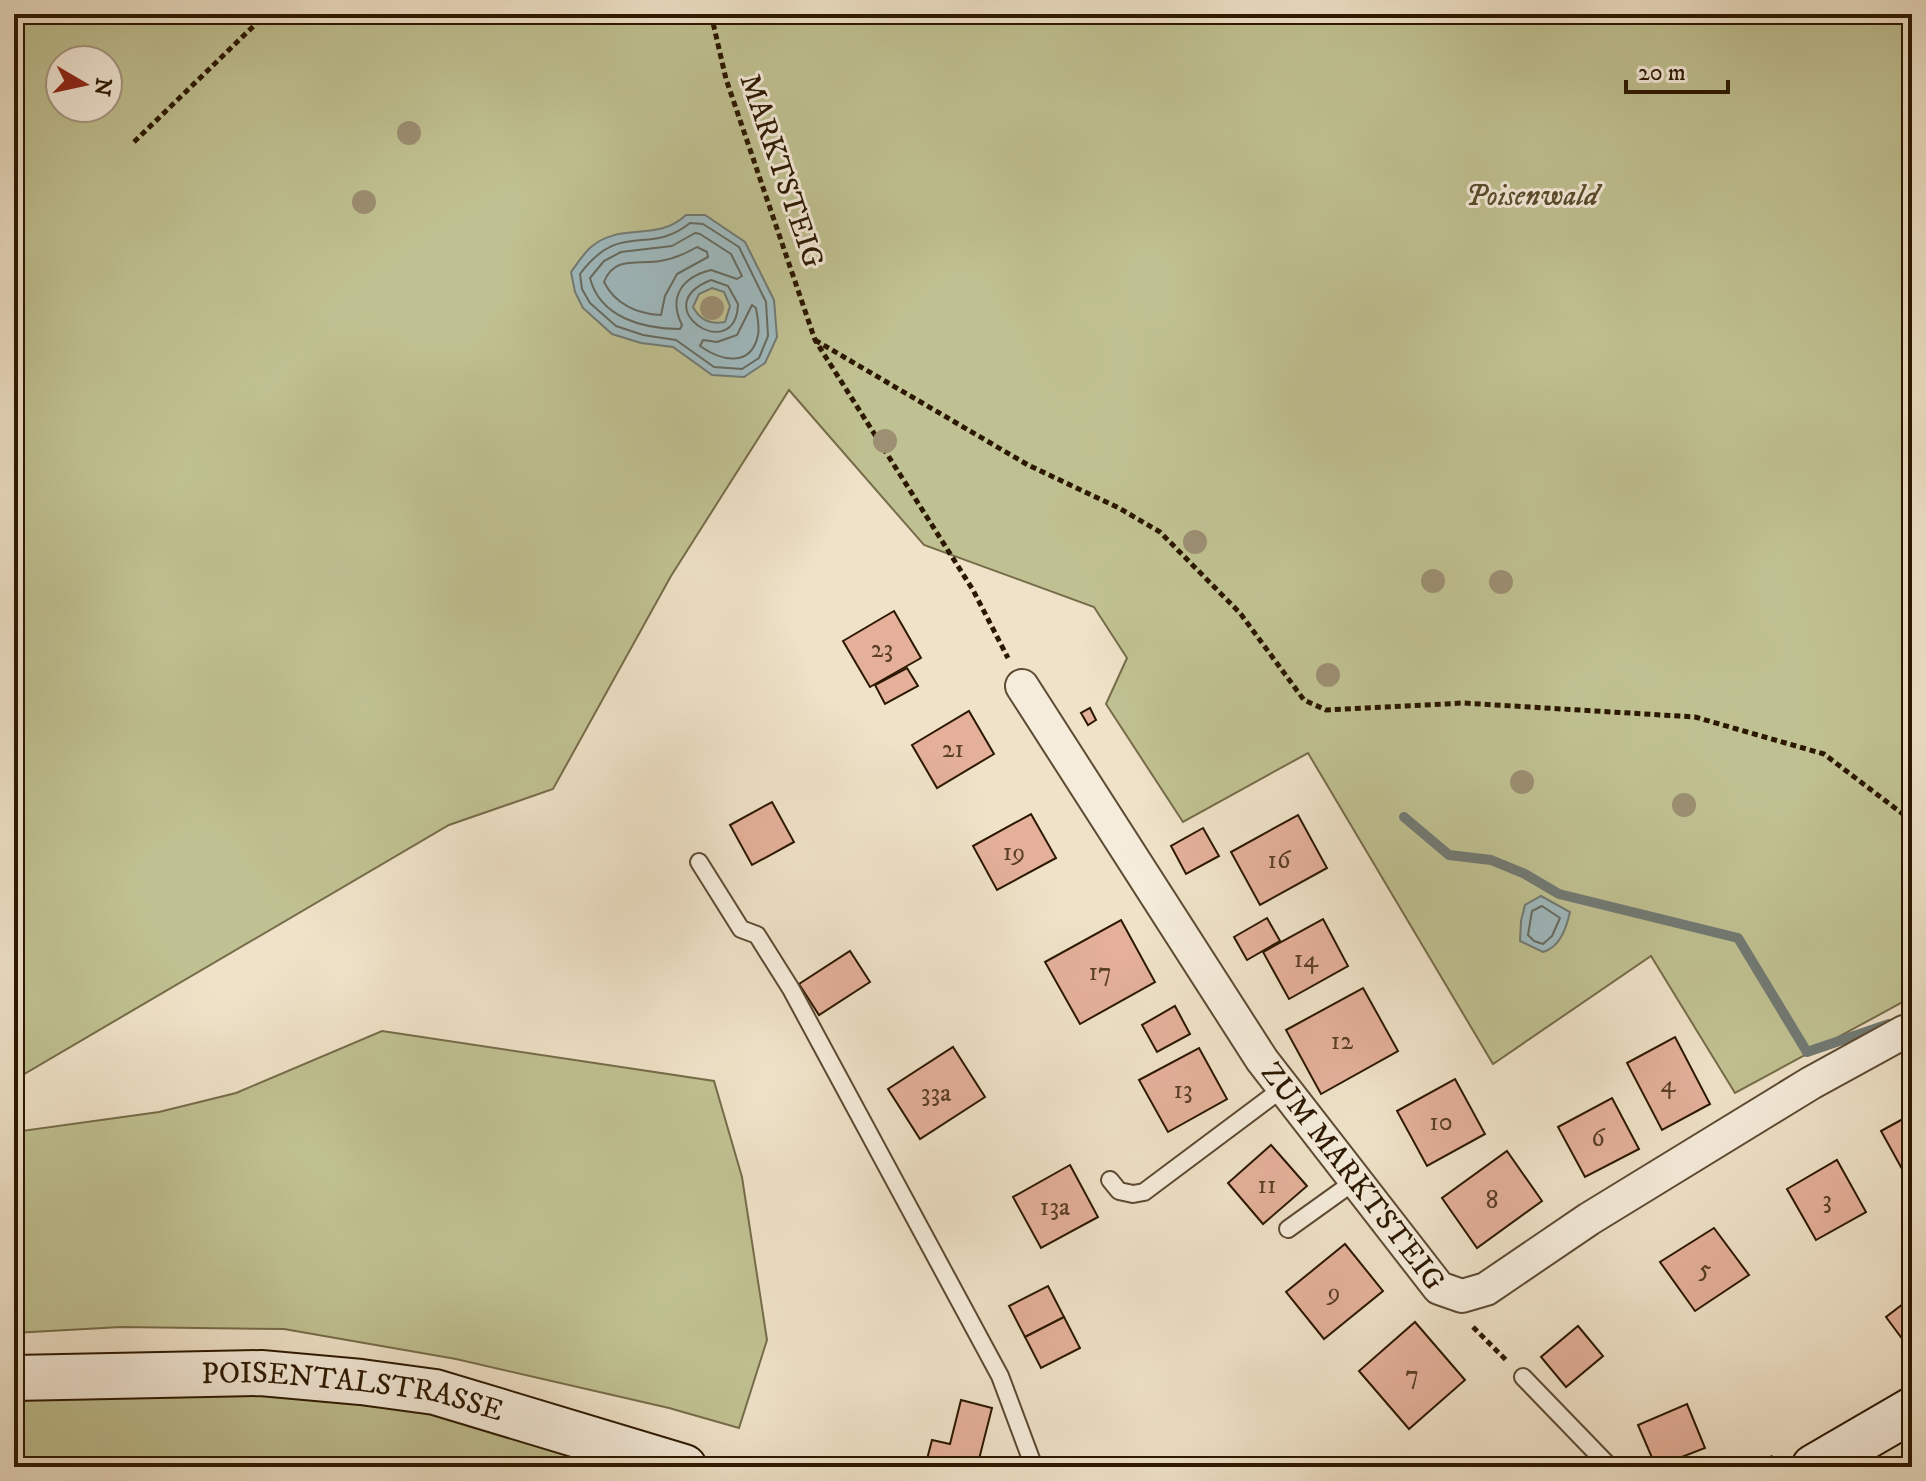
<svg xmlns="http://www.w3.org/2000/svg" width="1926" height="1481" font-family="'IM FELL DW Pica',serif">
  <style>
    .green { fill: #c0c192; stroke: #766c49; stroke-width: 2; fill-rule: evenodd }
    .water { fill: #9fbbc1; stroke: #717a74; stroke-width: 2; fill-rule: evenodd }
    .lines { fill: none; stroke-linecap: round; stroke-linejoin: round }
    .shore { stroke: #666a60; stroke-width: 2 }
    .stream { stroke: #717a74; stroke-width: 10 }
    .building { fill: #e4b09a; stroke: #2c1800; stroke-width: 2 }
    .service-casing { stroke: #5d4a32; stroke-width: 20 }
    .minor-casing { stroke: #5d4a32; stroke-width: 36 }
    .secondary-casing { stroke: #2c1800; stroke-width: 48 }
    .path { stroke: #2c1800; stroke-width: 5; stroke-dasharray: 6 4; stroke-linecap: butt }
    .service { stroke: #f5ecdb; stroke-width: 16 }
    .minor { stroke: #f5ecdb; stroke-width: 32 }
    .secondary { stroke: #f5ecdb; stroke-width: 44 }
    .tree { fill: #9c8f72 }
    .labels { text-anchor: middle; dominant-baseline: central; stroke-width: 6; stroke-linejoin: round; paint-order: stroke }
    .number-label { font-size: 26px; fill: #5a3e26 }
    .street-label { font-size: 30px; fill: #2c1800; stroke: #f5ecdb }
    .park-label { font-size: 30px; font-style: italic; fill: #584b2c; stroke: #f5ecdb }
  </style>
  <rect width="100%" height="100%" fill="#efe2c8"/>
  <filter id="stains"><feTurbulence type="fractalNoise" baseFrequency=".0025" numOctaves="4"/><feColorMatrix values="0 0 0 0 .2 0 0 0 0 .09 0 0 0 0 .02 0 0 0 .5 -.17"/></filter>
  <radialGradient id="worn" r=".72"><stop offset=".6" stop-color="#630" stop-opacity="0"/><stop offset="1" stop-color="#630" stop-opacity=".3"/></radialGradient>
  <g class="green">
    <path d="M14 14H1912V997L1735 1093 1651 956 1493 1064 1308 753 1183 822 1106 704 1127 658 1094 607 924 545 789 390 671 576 553 789 449 825 14 1080ZM60 60H108V108H60Z"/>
    <polygon points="382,1031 714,1081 742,1177 767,1340 739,1428 669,1408 456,1359 284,1329 121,1327 14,1333 14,1132 159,1112 236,1093"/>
    <polygon points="197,1390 317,1397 439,1413 624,1467 14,1467 14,1395"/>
  </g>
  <g class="water">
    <path d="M686 215H705L745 242 774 300 777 337 765 363 744 377 712 375 673 347 641 343 612 334 583 308 575 292 571 272C577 264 583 254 591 247 622 221 656 243 686 215ZM712 288 724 292 730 306 725 322C710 325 700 320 693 307L699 294Z"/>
    <path d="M1541 896 1570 912C1566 929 1560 947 1543 952L1520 941 1521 921 1525 905Z"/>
  </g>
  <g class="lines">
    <g class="shore">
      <path d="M690 223 703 224 739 247 766 302 768 336 759 358 742 369 714 367 676 340 643 335 616 326 590 303 582 289 580 274C621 219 648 257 690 223Z"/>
      <path d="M695 233 700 234 731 254 742 276 737 279 711 270C682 277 668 297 682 325L680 329C644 329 600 318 590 278L604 261 621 252 672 246Z"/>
      <path d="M697 247 707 252 708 257 677 274 665 296 661 315C637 314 615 304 604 282 614 255 640 265 660 261 674 259 685 254 697 247Z"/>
      <path d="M711 280 728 286 738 304C736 367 643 307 711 280Z"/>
      <path d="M752 305 756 308C757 316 760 327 758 335 751 368 721 361 700 346L703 340 717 342 737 335Z"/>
      <polygon points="1542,906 1560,918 1552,936 1543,944 1534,941 1528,935 1532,911"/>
    </g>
    <polyline class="stream" points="1404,817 1449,855 1491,860 1525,874 1559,894 1738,938 1807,1052 1889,1024"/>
  </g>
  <g class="building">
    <polygon points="894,611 921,658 870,687 843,641"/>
    <polygon points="907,668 918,686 885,704 875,685"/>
    <polygon points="1090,708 1096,720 1088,725 1081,713"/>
    <polygon points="969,711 994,754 937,788 912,745"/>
    <polygon points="772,802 794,842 752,865 730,825"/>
    <polygon points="1031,814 1056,858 997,890 973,846"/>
    <polygon points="1298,815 1327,868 1260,905 1231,852"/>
    <polygon points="1203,828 1219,856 1186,874 1171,846"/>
    <polygon points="1267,918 1280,941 1247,960 1234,937"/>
    <polygon points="1323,919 1348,966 1289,999 1263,952"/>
    <polygon points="1121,920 1155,982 1080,1024 1045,962"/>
    <polygon points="850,951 870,982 819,1015 799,984"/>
    <polygon points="1363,988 1398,1051 1321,1094 1286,1030"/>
    <polygon points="1175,1006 1190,1034 1157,1052 1142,1025"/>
    <polygon points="1675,1037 1710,1104 1662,1130 1627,1063"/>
    <polygon points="953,1047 985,1097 920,1139 888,1089"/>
    <polygon points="1199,1048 1227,1099 1168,1132 1139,1080"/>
    <polygon points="1455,1079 1485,1134 1427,1166 1397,1111"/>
    <polygon points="1612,1098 1639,1149 1585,1177 1558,1127"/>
    <polygon points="1912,1114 1912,1187 1881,1131"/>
    <polygon points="1271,1145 1307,1186 1263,1224 1228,1183"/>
    <polygon points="1507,1151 1542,1201 1477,1248 1442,1198"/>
    <polygon points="1837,1160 1866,1212 1816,1240 1787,1189"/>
    <polygon points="1070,1165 1098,1217 1041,1248 1013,1197"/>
    <polygon points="1714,1228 1749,1275 1695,1311 1660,1262"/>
    <polygon points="1345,1244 1383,1291 1324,1339 1286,1292"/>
    <polygon points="1048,1286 1064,1317 1025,1337 1009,1306"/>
    <polygon points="1912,1297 1912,1352 1886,1317"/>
    <polygon points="1064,1317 1080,1348 1041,1368 1025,1337"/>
    <polygon points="1415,1322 1465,1380 1409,1429 1359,1371"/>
    <polygon points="1578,1326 1603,1356 1566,1387 1541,1357"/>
    <polygon points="961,1400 992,1408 977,1467 925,1467 932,1440 950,1444"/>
    <polygon points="1687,1404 1705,1448 1656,1467 1638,1425"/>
    <polygon points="1086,1457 1145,1464 1145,1467 1085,1467"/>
  </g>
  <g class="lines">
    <defs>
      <g id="service">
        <polyline points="699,862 741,929 757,935 791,989 1000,1376 1034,1467"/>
        <polyline points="1110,1180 1119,1191 1133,1194 1144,1192 1283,1088"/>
        <polyline points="1288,1229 1355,1181"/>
        <polyline points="1523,1377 1610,1467"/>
      </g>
      <g id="minor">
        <path id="s1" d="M1022 686 1262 1060 1439 1288 1462 1296 1486 1289 1589 1219 1811 1083 1904 1032 1912 1030"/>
      </g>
      <g id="secondary">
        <path id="s2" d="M14 1378 261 1373 361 1382 435 1392 684 1467"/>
        <polyline points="1814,1467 1912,1410"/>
      </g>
    </defs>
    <use href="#service" class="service-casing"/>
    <use href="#minor" class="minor-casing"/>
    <use href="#secondary" class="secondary-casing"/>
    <g class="path">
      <polyline points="711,14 726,79 815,340 973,590 1008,658"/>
      <polyline points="134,142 266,14"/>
      <polyline points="815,340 1028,465 1119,508 1160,532 1240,613 1304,700 1326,710 1463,703 1695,717 1824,754 1912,821"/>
      <polyline points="1473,1327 1508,1362"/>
      <polyline points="1749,1467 1776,1456"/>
    </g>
    <use href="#service" class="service"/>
    <use href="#minor" class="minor"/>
    <use href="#secondary" class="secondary"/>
  </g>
  <g class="tree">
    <circle cx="409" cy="133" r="12"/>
    <circle cx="364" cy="202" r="12"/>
    <circle cx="712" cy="308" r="12"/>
    <circle cx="885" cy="441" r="12"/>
    <circle cx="1195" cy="542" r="12"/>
    <circle cx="1433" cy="581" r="12"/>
    <circle cx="1501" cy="582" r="12"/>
    <circle cx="1328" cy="675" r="12"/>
    <circle cx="1522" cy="782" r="12"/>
    <circle cx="1684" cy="805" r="12"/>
  </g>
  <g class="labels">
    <g class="number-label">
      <text x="882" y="649">23</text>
      <text x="953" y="749">21</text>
      <text x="1014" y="852">19</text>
      <text x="1279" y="860">16</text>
      <text x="1306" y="959">14</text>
      <text x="1100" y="972">17</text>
      <text x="1342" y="1041">12</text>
      <text x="1668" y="1084">4</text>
      <text x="1183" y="1090">13</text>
      <text x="936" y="1093">33a</text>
      <text x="1441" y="1122">10</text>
      <text x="1598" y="1138">6</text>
      <text x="1267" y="1185">11</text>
      <text x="1492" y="1200">8</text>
      <text x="1827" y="1200">3</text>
      <text x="1055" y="1207">13a</text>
      <text x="1705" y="1269">5</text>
      <text x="1334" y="1292">9</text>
      <text x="1412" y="1375">7</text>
    </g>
    <g class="street-label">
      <text transform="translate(781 171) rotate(71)">MARKTSTEIG</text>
      <text stroke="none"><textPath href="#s1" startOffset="592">ZUM MARKTSTEIG</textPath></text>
      <text stroke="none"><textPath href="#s2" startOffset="340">POISENTALSTRASSE</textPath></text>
    </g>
    <g class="park-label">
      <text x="1532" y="196">Poisenwald</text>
    </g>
  </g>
  <rect width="1926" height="1481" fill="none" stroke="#efe2c8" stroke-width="48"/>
  <rect x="16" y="16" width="1894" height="1449" fill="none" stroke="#2c1800" stroke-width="4"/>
  <rect x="24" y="24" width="1878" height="1433" fill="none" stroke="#2c1800" stroke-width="2"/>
  <g transform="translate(84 84) rotate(99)"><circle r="38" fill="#f5ecdb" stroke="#a59783" stroke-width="2"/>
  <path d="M0-6L14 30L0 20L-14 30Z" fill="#8f2418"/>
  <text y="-12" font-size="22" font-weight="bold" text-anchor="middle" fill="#2c1800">N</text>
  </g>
  <path d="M1626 80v12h102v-12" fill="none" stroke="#2c1800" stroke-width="4"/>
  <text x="1638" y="80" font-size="24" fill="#2c1800" stroke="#f5ecdb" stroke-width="6" paint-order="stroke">20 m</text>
  <rect width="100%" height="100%" filter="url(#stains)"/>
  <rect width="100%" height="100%" fill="url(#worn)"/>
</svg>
